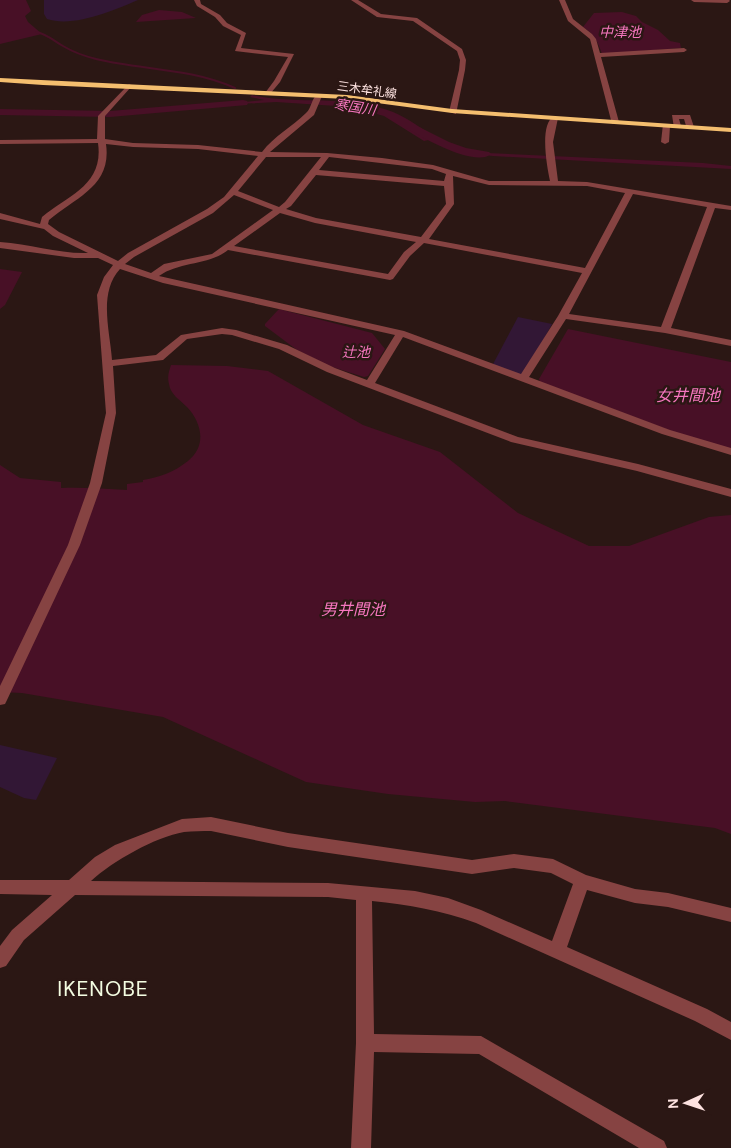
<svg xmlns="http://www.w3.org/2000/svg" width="731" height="1148" font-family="'DM Sans','Noto Sans JP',sans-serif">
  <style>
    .green { fill: #321735 }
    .water { fill: #481026 }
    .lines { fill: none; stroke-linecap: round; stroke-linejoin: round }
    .stream { stroke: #481026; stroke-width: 2 }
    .river { fill: #481026; fill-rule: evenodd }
    .minor { fill: #864342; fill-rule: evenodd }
    .major { fill: #f4be6f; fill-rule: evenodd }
    .labels { text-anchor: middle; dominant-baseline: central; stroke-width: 5; stroke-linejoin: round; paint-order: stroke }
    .far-street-label { font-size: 12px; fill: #fde2e0; stroke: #2b1714 }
    .far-water-label { font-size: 14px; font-style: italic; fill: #f576be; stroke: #2b1714 }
    .water-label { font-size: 16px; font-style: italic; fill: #f576be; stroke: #2b1714 }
    .near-quarter-label { font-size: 21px; letter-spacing: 1px; fill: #f4fde2; stroke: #2b1714 }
  </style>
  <rect width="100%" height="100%" fill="#2b1714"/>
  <g class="green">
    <path d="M44 0H138C115 10 73 28 47 19L44 14Z"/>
    <polygon points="518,317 552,324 523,378 492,366"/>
    <polygon points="0,745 57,758 36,800 24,798 0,787"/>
  </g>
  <g class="water">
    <polygon points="0,0 26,0 31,11 25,16 28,22 42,34 0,44"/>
    <polygon points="159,10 182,12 196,18 136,22 142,15"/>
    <path d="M622 12 636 16 642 22 658 30 670 41 680 43 681 48 602 54C598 42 594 34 583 27L594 13Z"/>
    <path d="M252 95C298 105 348 94 393 112 406 117 422 129 437 138L424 141 384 116 352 107 276 102 218 105 264 100 250 97Z"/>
    <polygon points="460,150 487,153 703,163 731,166 731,169 493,156 474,154"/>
    <polygon points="0,269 22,272 5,305 0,309"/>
    <polygon points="279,309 372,333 385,349 368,376 364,377 329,366 297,350 265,326 265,324"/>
    <polygon points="568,329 731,362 731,450 698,441 540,382 539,379"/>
    <path d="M171 365 227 366 268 371 363 425 440 452 518 513 589 546H629L709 517 731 515V834L715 828 505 801 475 802 388 794 306 782 163 717 22 693 0 692V465L20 478 61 482V488C83 487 105 489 127 490V484L143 482V480C161 477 174 472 188 461 207 446 202 423 187 407 180 400 170 394 169 384 167 377 169 371 171 365Z"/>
  </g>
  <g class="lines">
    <path class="stream" d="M36 32C47 34 54 41 63 46 73 52 84 56 96 59 142 70 190 68 235 88"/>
    <g class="river">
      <polygon points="243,100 247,101 248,103 247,105 110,117 0,115 0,109 110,111"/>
      <path d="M409 122 449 142 466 148 489 152 491 154C476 168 420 137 405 127L403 125 405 123Z"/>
    </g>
    <g class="minor">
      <polygon points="194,0 200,0 201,4 220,15 227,23 246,33 241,48 294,54 280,82 270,94 265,93 274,81 288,57 235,51 241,35 223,26 215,17 197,6"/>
      <polygon points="351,0 358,0 381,14 417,18 462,49 466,60 465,70 456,114 449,112 459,70 460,60 457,51 413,21 377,17"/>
      <polygon points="559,0 565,0 573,19 592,34 596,39 600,53 684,48 687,50 684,52 601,57 619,122 612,124 590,39 568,21"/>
      <polygon points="691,0 729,0 730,1 727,3 694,2"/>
      <path d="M129 84 131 85V87L105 116V139L133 143 198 145 262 152C274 136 292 127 306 113 312 108 311 98 318 94L322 96 314 115 270 152 327 153 382 158 433 165 489 181H550C547 167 539 124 554 116L558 118 553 142 558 181 587 182 731 206V210L715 208 671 328 731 340V346L665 333 566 319 529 377 670 430 731 448V455L662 434 403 337 375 383 518 437 638 464 731 489V497L637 471 511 442 327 372 279 349 232 335 222 334 187 339 163 360 113 366 116 413 102 483 80 545 7 700 5 704 0 705V686L68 545 90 483 106 413 97 295 104 277 113 265 98 258H74L0 248V242C30 244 59 254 88 253L53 236 44 229 0 219V213L40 224 42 217C69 195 104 185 98 143L0 144V140L97 139 98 116ZM106 144 133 147 198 149 258 156 224 197 207 209 128 253 118 261 59 232 48 224 49 220C76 197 112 186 106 144ZM266 157H321L285 202 279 207 238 191ZM329 157 432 169 446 174 444 181 319 170ZM316 175 444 186 446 204 421 237 316 218 286 209 291 206ZM453 176 489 185 587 186 625 193 585 268 429 239 454 204ZM633 194 707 207 661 327 569 314ZM234 195 273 210 212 254 164 264 151 273 125 264 134 257 213 213ZM280 213 315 223 416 242 404 252 388 274 234 246ZM424 243 582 273 558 316 521 374 404 331 159 276C180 261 208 266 228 250L390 280 393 279 410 256ZM120 269 163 283 395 335 367 380 335 368 287 345 236 330 222 328 181 335 156 355 112 360C110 331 98 293 120 269Z"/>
      <polygon points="672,115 690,115 694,127 687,129 684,119 679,119 681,126 674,128"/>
      <polygon points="663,124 670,126 669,142 665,144 661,142"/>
      <path d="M211 817 288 833 472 860 514 854 553 859 586 875 635 889 668 893 731 908V922L668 907 635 903 587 890 567 947 707 1009 731 1022V1040L695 1021 476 923C441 910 409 905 372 901L374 1034 481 1036 664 1141 667 1148H639L479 1054 374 1052 371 1148H351L356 1043V900L328 897 75 895 24 940 6 966 0 968V946L12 930 52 895 0 894V880H69L95 857 115 845 182 819ZM211 831 288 847 472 874 514 868 551 873 573 884 552 941 481 910 448 898 415 891 328 883 91 881C113 861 155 837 184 832 193 831 202 831 211 831Z"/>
    </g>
    <polygon class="major" points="0,78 347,95 452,109 731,128 731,132 452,113 347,99 43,85 0,82"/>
  </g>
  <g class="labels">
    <g class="far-street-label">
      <text transform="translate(367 90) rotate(8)">三木牟礼線</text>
    </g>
    <g class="far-water-label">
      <text x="620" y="32">中津池</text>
      <text transform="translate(355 107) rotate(9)">寒国川</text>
      <text x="356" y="352">辻池</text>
    </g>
    <g class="water-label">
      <text x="688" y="395">女井間池</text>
      <text x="353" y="609">男井間池</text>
    </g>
    <g class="near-quarter-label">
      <text x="103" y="989">IKENOBE</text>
    </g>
  </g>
  <g transform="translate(686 1103) rotate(267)" stroke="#2b1714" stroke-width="4" paint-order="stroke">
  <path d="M0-4L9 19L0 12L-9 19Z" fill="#fde2e0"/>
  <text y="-8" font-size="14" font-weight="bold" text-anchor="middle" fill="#fde2e0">N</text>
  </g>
</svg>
